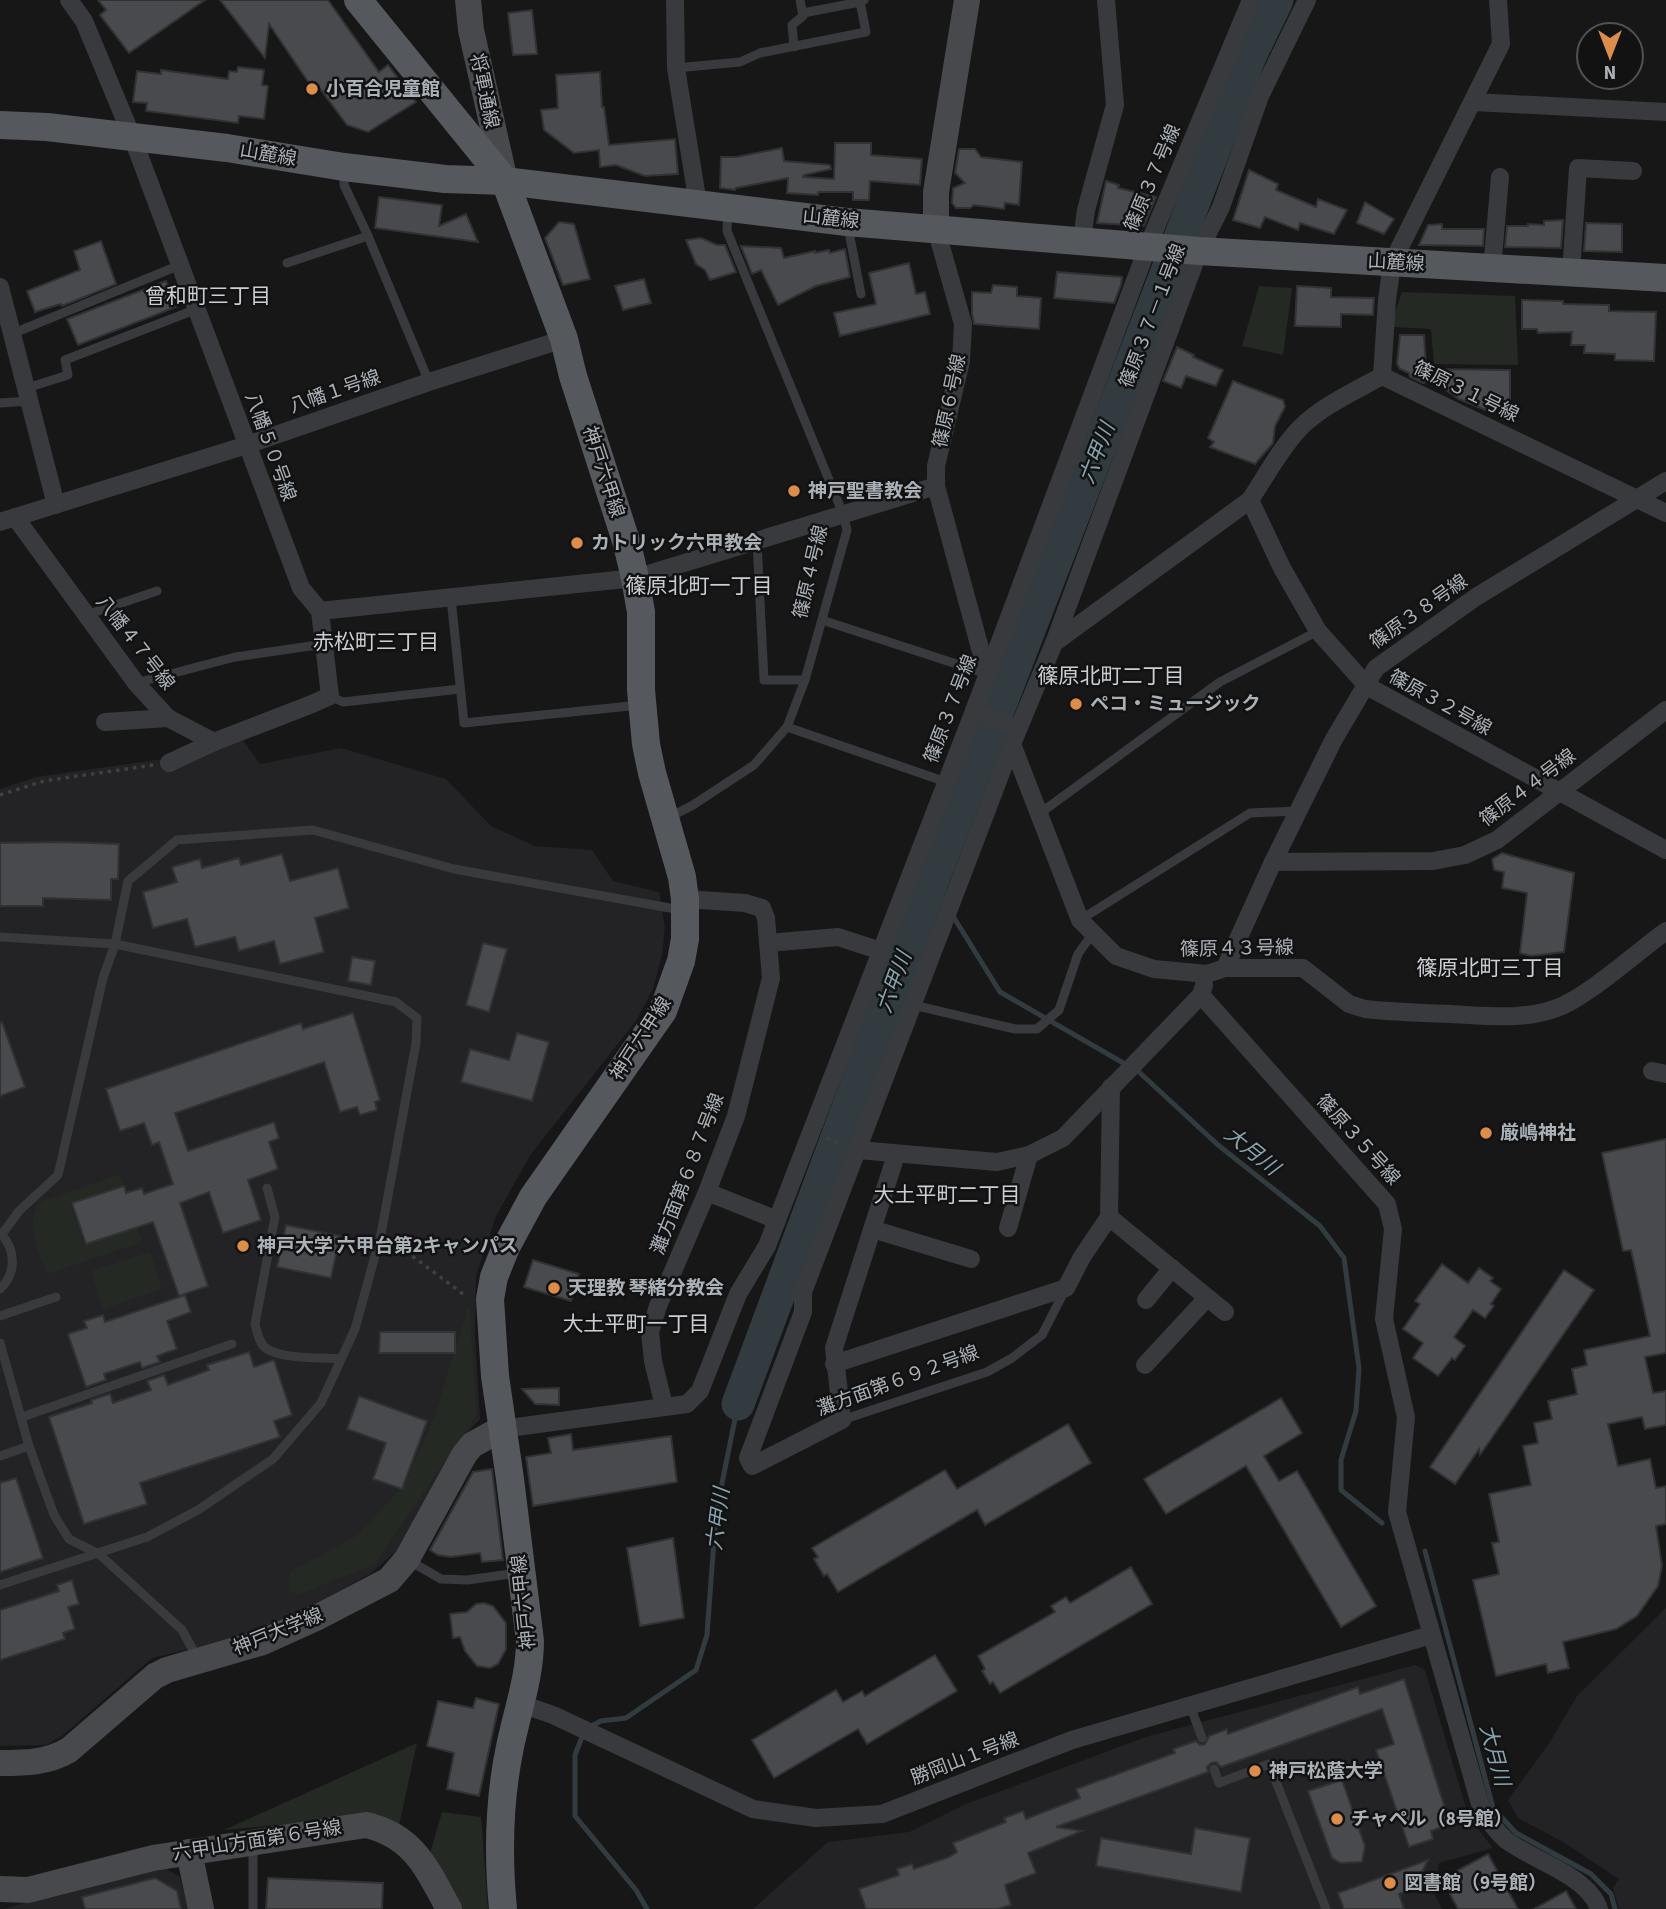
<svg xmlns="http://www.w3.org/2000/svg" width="1666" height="1909" font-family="'Source Sans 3','Noto Sans JP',sans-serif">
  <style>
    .built { fill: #232325 }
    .green { fill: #242a23 }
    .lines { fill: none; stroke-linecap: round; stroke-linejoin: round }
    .stream { stroke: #323c40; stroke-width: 5 }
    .river { stroke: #323c40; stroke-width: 33 }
    .building { fill: #494a4d; stroke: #313234; stroke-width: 2 }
    .path { stroke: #3e4144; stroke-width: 3.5; stroke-dasharray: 3.5 5; stroke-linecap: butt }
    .lane { stroke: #383a3d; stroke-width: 9 }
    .street { stroke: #383a3d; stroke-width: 18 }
    .secondary { stroke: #47494d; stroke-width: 26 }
    .primary { stroke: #55585c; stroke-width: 28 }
    .poi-dot { fill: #dc8c4b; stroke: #121213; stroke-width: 2.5 }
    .labels { text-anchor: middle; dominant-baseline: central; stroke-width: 5; stroke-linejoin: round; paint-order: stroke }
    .poi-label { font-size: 19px; font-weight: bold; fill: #aab1b7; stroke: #121213; text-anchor: start }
    .street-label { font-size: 19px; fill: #aab1b7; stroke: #121213 }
    .neighbourhood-label { font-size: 21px; fill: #cbcfd3; stroke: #121213 }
    .water-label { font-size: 21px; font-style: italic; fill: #86a3ae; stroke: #121213 }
  </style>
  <rect width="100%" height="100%" fill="#171718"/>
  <g class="built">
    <polygon points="240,736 260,764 341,748 446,779 491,826 535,846 592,850 613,881 659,892 665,927 662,955 653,989 636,1021 531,1154 496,1216 476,1276 475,1335 480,1419 452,1449 401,1547 370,1574 291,1617 243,1637 152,1658 62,1736 46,1745 0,1746 0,789 36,777 163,759"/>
    <polygon points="1666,1608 1666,1909 1619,1909 1613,1888 1619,1879 1565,1843 1518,1818 1508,1800 1548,1745 1577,1696"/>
    <polygon points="1415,1665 1425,1670 1469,1818 1493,1848 1439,1863 1434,1893 1442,1909 753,1909 828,1842 909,1832 966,1804 1146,1737"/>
    <polygon points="161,1866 180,1877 188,1909 3,1909"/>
  </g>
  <g class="green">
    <polygon points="1259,286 1292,288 1283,355 1242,346"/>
    <polygon points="1402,292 1515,296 1518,365 1434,364 1431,329 1394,327 1393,318"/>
    <path d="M119 1175 123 1185 70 1203 84 1245 137 1228 142 1242 47 1274C39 1250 22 1223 42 1201Z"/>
    <polygon points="150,1252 162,1289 103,1309 91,1271"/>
    <polygon points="469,1305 477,1414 375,1564 297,1595 289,1590 290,1572 358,1535 405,1484 433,1421"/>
    <polygon points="417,1743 399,1825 365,1817 224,1830"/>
    <polygon points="442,1812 481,1817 488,1909 461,1909 430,1853"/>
  </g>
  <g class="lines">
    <g class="stream">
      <polyline points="932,882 946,905"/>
      <polyline points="951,913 1000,992 1139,1072 1218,1145 1320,1226 1344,1258 1359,1368 1356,1411 1341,1460 1341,1490 1382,1523"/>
      <polyline points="1425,1551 1493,1808 1516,1833 1591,1874 1611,1894 1615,1909"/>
      <polyline points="591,1726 601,1721 626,1718 696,1670 707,1635 716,1513 738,1404"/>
      <polyline points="584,1732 575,1755 575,1816 636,1890 647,1909"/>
    </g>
    <polyline class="river" points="738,1404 932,882 1250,56 1277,0"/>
  </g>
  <g class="building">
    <polygon points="98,0 205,0 129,53 100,15 106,10"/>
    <polygon points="220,0 328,0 379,72 388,65 416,102 368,132 347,125 318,86 313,89 269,24 265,58"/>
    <polygon points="532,10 537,54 513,55 508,13"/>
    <polygon points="238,67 264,70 262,85 268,86 264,119 239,116 238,123 146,111 147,103 133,102 137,71 161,74 161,70 228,79 229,71 237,72"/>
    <polygon points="600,72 602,107 604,107 609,145 675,139 678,174 645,176 616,165 600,167 599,150 574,153 544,130 541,110 558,108 556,75"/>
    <polygon points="835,143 871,143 871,155 922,159 920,185 870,181 869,200 853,200 853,192 818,192 818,195 787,193 788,178 736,188 735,190 720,188 721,157 736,157 782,148 784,161 830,165 831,169 804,175 803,177 834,179"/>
    <polygon points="959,149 975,149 981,157 1022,162 1019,205 1005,203 1004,209 974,205 970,208 956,208 952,203 953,188 965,183 955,173"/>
    <polygon points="1249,170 1278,184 1276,190 1316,207 1318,199 1347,210 1334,234 1300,223 1298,230 1265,217 1260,228 1233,220"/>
    <polygon points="1106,181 1119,185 1118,188 1156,197 1144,226 1130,222 1129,225 1097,223"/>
    <polygon points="379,197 442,205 439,226 466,214 478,242 375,228"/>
    <polygon points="1365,202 1394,219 1384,234 1357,223"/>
    <polygon points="1563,220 1561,248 1505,247 1507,226 1528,226 1528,224 1544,225 1544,221"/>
    <polygon points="559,222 574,224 590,279 563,285 545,238"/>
    <polygon points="1586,223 1622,224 1622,252 1584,251"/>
    <polygon points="1442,224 1442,229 1484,229 1483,246 1419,245 1428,225"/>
    <polygon points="701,238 717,245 725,245 736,272 710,280 705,270 696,264 686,240"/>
    <polygon points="101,241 116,284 62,306 61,304 35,312 27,291 80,270 74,251"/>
    <polygon points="741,246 781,248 784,258 815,251 815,253 829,250 830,253 845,249 850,277 816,286 778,305 761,270 752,274"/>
    <polygon points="909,263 916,294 925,292 930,314 840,336 834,313 876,304 869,273"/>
    <polygon points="1057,272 1122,277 1121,285 1114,303 1054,298"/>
    <polygon points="644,279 651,303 623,310 615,286"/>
    <polygon points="166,281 176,307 78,345 67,319"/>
    <polygon points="993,285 1017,287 1017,296 1041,298 1039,329 974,324 972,314 972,292 991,293"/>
    <polygon points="1297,286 1331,288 1331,297 1374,298 1373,315 1341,314 1341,327 1295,326"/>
    <polygon points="1522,300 1563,301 1563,304 1609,305 1609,311 1656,312 1654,361 1615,360 1615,354 1584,353 1585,345 1571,345 1572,332 1538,333 1537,329 1522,329"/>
    <polygon points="1400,335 1424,335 1426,369 1510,370 1510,417 1488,411 1459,399 1433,381 1423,383 1410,377 1409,373 1400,369 1397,364"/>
    <polygon points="1177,347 1194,355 1193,357 1223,370 1216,386 1186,376 1181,388 1163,381"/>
    <polygon points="1233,381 1283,400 1285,407 1275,426 1273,443 1255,464 1210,447 1214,442 1208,438"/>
    <polygon points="61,842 119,844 118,879 111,879 111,900 43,898 43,906 0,906 0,843"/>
    <polygon points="1502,853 1574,873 1564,952 1531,956 1520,953 1527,893 1502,888 1504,872 1494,870 1492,859"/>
    <polygon points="282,854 290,881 338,868 349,908 315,918 324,952 280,964 274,941 239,951 235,937 195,947 187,919 153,928 143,892 177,882 172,867 200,859 202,868 239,858 241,865"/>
    <polygon points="483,943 507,949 489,1012 466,1005"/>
    <polygon points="352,957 375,961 371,985 348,981"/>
    <polygon points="353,1013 380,1100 375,1102 377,1110 360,1115 357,1107 340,1112 324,1062 175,1113 188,1151 274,1122 279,1138 269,1142 278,1169 248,1180 261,1220 223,1233 209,1192 180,1203 208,1286 179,1296 153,1222 86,1244 72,1203 124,1186 126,1193 142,1188 144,1194 173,1184 159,1142 152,1145 144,1123 120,1131 106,1089 301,1023 303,1029"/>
    <polygon points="2,1022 25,1087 0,1096 0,1023"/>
    <polygon points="517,1033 549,1042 532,1101 461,1082 470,1049 509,1060"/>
    <polygon points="1666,1139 1666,1353 1645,1357 1653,1393 1666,1391 1666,1425 1645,1429 1642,1417 1608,1424 1618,1466 1650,1459 1656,1488 1666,1486 1666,1524 1656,1526 1662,1566 1658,1586 1637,1616 1616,1629 1563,1642 1569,1668 1548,1673 1546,1664 1496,1676 1473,1580 1499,1574 1492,1543 1499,1542 1489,1494 1531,1485 1523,1446 1538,1443 1534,1423 1552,1419 1548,1401 1577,1394 1572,1369 1587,1365 1584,1350 1650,1336 1631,1250 1623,1251 1602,1153"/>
    <polygon points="286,1225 340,1236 331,1278 277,1267"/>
    <polygon points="533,1260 579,1274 571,1301 524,1287"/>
    <polygon points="1442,1264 1468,1283 1479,1268 1493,1278 1490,1281 1501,1289 1491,1304 1494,1306 1485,1318 1473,1310 1454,1337 1465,1346 1455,1360 1452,1358 1438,1376 1413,1358 1423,1343 1403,1329 1420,1304 1415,1301"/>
    <polygon points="1564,1270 1594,1290 1480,1455 1479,1449 1455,1484 1430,1467"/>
    <polygon points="185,1295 191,1312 167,1321 177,1349 157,1356 160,1362 142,1368 140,1362 104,1374 106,1380 86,1387 68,1334 87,1328 84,1321 103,1315 105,1322"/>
    <polygon points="380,1332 455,1332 455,1353 379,1353"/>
    <polygon points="249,1352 254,1367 274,1360 292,1415 274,1421 280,1437 140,1483 147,1504 84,1524 49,1417 92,1403 91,1400 110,1394 113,1403 151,1390 147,1381 164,1375 168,1385 209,1370 207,1365"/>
    <polygon points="559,1388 559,1405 535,1404 522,1389"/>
    <polygon points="359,1396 427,1421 402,1489 373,1479 386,1443 347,1429"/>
    <polygon points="1281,1398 1302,1433 1264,1456 1279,1481 1297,1471 1376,1606 1341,1627 1246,1466 1166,1514 1144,1479"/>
    <polygon points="1068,1424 1091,1463 985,1525 977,1510 838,1592 827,1574 824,1576 814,1559 818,1557 812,1548 945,1470 957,1489"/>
    <polygon points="571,1434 573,1450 671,1436 677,1482 533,1506 526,1457 551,1453 548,1438"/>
    <polygon points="492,1469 503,1560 482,1562 480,1553 451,1557 438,1555 430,1550 473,1472"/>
    <polygon points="16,1478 43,1558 0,1572 0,1483"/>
    <polygon points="673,1538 684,1618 640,1626 627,1548"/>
    <polygon points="1131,1567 1152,1604 1000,1693 993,1682 990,1684 982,1671 985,1669 978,1656 1055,1612 1051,1606 1066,1597 1070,1603"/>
    <polygon points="72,1580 79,1604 68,1607 75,1629 63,1633 65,1639 0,1660 0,1610 59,1591 57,1585"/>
    <polygon points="484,1603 493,1606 506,1623 506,1649 498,1664 490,1668 477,1666 465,1651 460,1637 453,1638 450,1614 467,1612 476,1604"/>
    <polygon points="935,1655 957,1691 867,1744 858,1729 774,1778 752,1740 836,1690 843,1702 862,1691 865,1696"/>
    <polygon points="1404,1679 1450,1824 1431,1831 1433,1839 1409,1847 1376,1750 1394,1744 1382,1709 1221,1767 1216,1762 1211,1763 1207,1767 1208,1772 1056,1827 1082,1831 1028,1853 1036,1873 1005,1885 1011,1905 998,1909 866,1909 859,1889 899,1875 897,1869 912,1864 914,1869 949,1857 957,1852 953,1843 1006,1822 1004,1818 1023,1811 1026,1819 1080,1798 1076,1789 1175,1753 1173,1749 1196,1741 1200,1745 1205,1744 1209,1736 1227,1729 1228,1734 1358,1687 1360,1694"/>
    <polygon points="476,1698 499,1704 479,1796 447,1789 454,1753 427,1746 438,1701 473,1708"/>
    <polygon points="1342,1780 1365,1846 1362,1862 1341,1863 1332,1858 1308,1791"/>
    <polygon points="1195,1828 1250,1838 1241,1892 1096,1866 1101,1838 1191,1854"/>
    <polygon points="1488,1854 1518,1909 1458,1909 1442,1879"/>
    <polygon points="1428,1860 1414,1889 1399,1894 1404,1909 1344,1909 1338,1893"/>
    <polygon points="155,1878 177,1891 181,1909 85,1909 82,1897"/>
    <polygon points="268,1878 383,1883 382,1909 266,1909"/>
    <polygon points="1566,1891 1576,1909 1534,1909"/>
  </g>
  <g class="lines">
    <g class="path">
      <polyline points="0,795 44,781 153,765"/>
      <polyline points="827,1138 843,1144"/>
      <polyline points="392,1241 467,1297"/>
    </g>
    <g class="lane">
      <polyline points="803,13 860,2"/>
      <polyline points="794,47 792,25 803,16 800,0"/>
      <polyline points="676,68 740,62 760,53 866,32 860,2 864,0"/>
      <polyline points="344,169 344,185 368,236 429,382"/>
      <polyline points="848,227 861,294"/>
      <polyline points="287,263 368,236"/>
      <polyline points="14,333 180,265"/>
      <polyline points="27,388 68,375 65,360 197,309"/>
      <polyline points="0,403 30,401"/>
      <polyline points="757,542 764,680 805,680"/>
      <polyline points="451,598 464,723 640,705"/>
      <polyline points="86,615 157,591"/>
      <polyline points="822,620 987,674"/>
      <polyline points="136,683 235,657 324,644"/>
      <polyline points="330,696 343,702 460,689"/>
      <polyline points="787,727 946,782"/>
      <polyline points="1039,814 1220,682 1318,631"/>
      <polyline points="668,818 693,805 754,765 787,727 805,680 847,530 843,514 727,231 728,211"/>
      <polyline points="1080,920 1250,813 1298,811"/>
      <polyline points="0,937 115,944 396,1002 417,1018 416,1043 381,1234 355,1329 321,1403 273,1459 198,1510 147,1537 0,1585"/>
      <polyline points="913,1005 1015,1029 1037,1029 1059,1010 1078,954 1093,933"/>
      <path d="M267 1188 275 1217 255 1324C257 1332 259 1344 267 1349 287 1360 319 1357 341 1359"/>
      <path d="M0 1233C16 1249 17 1273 0 1289"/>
      <polyline points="2,1234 19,1211 58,1175 103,978 115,944 128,881 177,840 313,830 454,869 681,910"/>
      <polyline points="0,1316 56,1297"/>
      <polyline points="0,1343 29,1446 54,1515 69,1539 99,1554 182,1630 198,1659"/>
      <polyline points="22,1417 232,1344"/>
      <polyline points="842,1420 987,1372 1012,1358 1042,1335 1065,1290"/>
      <polyline points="0,1456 29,1446"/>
      <polyline points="408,1560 441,1579 467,1580 518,1573"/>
      <polyline points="1190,1705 1202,1738"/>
      <polyline points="1214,1769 1219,1783 1269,1764 1326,1909"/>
      <polyline points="253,1844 253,1909"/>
    </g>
    <g class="street">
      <polyline points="69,0 84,21 133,139 301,588 320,611 635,578 936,486"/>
      <polyline points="675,0 676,68 698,204"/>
      <path d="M1307 0 1260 96 1221 207 1199 251 1054 643 1012 744 1080 920 1116 956 1154 969 1207 974 1225 968H1303L1349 1004 1365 1009C1393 1012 1422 1013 1451 1014 1488 1016 1527 1021 1562 1006 1594 991 1636 953 1666 931"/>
      <polyline points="1474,102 1666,112"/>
      <polyline points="936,229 963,324 961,361 936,466 936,486 987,674"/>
      <polyline points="1082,240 1086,210 1115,105 1106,0"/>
      <polyline points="1492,269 1500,177"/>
      <polyline points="1571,273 1578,168 1633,171"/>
      <polyline points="0,287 56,505"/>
      <path d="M1382 376C1355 391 1322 406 1300 428 1280 449 1266 476 1250 500L1282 568 1318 631 1367 686 1666 850"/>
      <polyline points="1382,376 1387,300 1392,263 1501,44 1498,0"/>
      <polyline points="1382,376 1666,513"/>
      <polyline points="15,517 136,683 168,718 214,742 312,704 330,696 320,611"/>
      <polyline points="0,522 247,445 429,382 564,339"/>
      <polyline points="1054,643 1250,500"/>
      <polyline points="974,711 1018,729"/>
      <polyline points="105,722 168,718"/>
      <polyline points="169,763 214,742"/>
      <polyline points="1273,862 1433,861 1465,855 1497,840 1666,710"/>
      <polyline points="768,943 838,937 881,951"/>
      <polyline points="1225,968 1273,862 1334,739 1376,668 1476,597 1666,481"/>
      <path d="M1201 995 1387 1204 1393 1229 1384 1319 1406 1417 1397 1512 1480 1804C1487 1818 1494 1830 1506 1840 1533 1861 1588 1875 1599 1909"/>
      <polyline points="1652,1071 1666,1074"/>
      <polyline points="858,1150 997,1162 1029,1155 1063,1138 1201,995 1204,985"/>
      <polyline points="896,1155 834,1348 842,1420 752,1466 748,1458 803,1312 803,1292 1012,744"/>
      <polyline points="707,1192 777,1220"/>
      <polyline points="1109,1217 1225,1312"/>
      <polyline points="1008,1228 1029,1155"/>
      <polyline points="872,1229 971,1259"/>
      <polyline points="1146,1300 1172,1268"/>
      <polyline points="834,1364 1066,1288 1082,1257 1109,1217 1111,1087"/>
      <polyline points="1145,1365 1207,1298"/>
      <polyline points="664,1406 653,1361 650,1332 658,1306 707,1192 736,1116 771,978 766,918 762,908 745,903 685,899"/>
      <polyline points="501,1429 687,1404 700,1391 738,1294 767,1246 974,711 1148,246 1251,0"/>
      <polyline points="521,1704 553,1715 753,1809 816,1818 882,1814 1072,1740 1431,1635"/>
    </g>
    <g class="secondary">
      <polyline points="468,0 471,30 505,181"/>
      <polyline points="936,229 936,192 967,0"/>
      <path d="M0 1763C25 1763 47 1763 69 1750L155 1676 167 1670 263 1642 316 1618 389 1580 407 1559 464 1455 472 1445 501 1429"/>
      <polyline points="189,1852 201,1909"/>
      <path d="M0 1889 28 1890 153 1858 366 1825C414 1836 427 1869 449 1909"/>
    </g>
    <g class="primary">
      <path d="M358 0 505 181 564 339 573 376 627 544 635 578 641 612V690L646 744 652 773 682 877 685 899V939L681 961 663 1011 533 1197 506 1247 494 1277 490 1299 495 1376 510 1479 530 1641C530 1677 517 1712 510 1747 499 1799 498 1856 503 1909"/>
      <polyline points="0,125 47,127 227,148 344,167 445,179 505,181 847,222 1199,251 1666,278"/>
    </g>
  </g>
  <g class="poi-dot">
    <circle cx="312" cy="89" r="7"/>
    <circle cx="794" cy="491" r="7"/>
    <circle cx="577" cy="543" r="7"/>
    <circle cx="1076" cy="704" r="7"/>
    <circle cx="1486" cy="1133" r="7"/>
    <circle cx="243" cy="1246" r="7"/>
    <circle cx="554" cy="1288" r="7"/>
    <circle cx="1255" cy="1771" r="7"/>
    <circle cx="1337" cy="1819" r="7"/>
    <circle cx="1390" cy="1883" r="7"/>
  </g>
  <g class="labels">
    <g class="poi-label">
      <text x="326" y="89">小百合児童館</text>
      <text x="808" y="491">神戸聖書教会</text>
      <text x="591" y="543">カトリック六甲教会</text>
      <text x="1090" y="704">ペコ・ミュージック</text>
      <text x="1500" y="1133">厳嶋神社</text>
      <text x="257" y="1246">神戸大学 六甲台第2キャンパス</text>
      <text x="568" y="1288">天理教 琴緒分教会</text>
      <text x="1269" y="1771">神戸松蔭大学</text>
      <text x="1351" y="1819">チャペル（8号館）</text>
      <text x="1404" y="1883">図書館（9号館）</text>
    </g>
    <g class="street-label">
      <text transform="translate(484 91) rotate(78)">将軍通線</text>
      <text transform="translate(268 155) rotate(10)">山麓線</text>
      <text transform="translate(1153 178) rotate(-67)">篠原３７号線</text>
      <text transform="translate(831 219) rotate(6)">山麓線</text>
      <text transform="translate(1396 263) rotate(3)">山麓線</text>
      <text transform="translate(1153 316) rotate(-69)">篠原３７－１号線</text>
      <text transform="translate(335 392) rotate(-19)">八幡１号線</text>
      <text transform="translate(1466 392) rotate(26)">篠原３１号線</text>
      <text transform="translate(950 401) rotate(-78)">篠原６号線</text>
      <text transform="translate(270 447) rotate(70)">八幡５０号線</text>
      <text transform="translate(603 472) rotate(72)">神戸六甲線</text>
      <text transform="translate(811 572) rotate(-77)">篠原４号線</text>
      <text transform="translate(1419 612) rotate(-35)">篠原３８号線</text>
      <text transform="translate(135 643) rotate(52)">八幡４７号線</text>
      <text transform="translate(1440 703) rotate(29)">篠原３２号線</text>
      <text transform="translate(951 709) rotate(-69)">篠原３７号線</text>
      <text transform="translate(1528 788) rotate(-37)">篠原４４号線</text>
      <text transform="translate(1237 949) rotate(-1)">篠原４３号線</text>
      <text transform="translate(641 1039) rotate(-57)">神戸六甲線</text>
      <text transform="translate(1358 1140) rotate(48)">篠原３５号線</text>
      <text transform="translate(688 1174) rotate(-69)">灘方面第６８７号線</text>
      <text transform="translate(898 1381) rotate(-20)">灘方面第６９２号線</text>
      <text transform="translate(524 1602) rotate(-96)">神戸六甲線</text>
      <text transform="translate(278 1632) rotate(-22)">神戸大学線</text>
      <text transform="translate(965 1759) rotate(-21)">勝岡山１号線</text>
      <text transform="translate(257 1841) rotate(-9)">六甲山方面第６号線</text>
    </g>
    <g class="neighbourhood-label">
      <text x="208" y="296">曾和町三丁目</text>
      <text x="699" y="586">篠原北町一丁目</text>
      <text x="376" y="642">赤松町三丁目</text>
      <text x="1111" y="676">篠原北町二丁目</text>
      <text x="1490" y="968">篠原北町三丁目</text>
      <text x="947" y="1195">大土平町二丁目</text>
      <text x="636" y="1324">大土平町一丁目</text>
    </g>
    <g class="water-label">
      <text transform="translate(1097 453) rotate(-69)">六甲川</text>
      <text transform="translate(894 982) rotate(-70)">六甲川</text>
      <text transform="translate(1252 1151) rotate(39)">大月川</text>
      <text transform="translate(718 1519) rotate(-83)">六甲川</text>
      <text transform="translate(1495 1755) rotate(75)">大月川</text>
    </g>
  </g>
  <g transform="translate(1610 56) rotate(180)"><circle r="33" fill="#121213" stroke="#4f5255" stroke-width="2"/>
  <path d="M0-5L12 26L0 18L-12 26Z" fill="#dc8c4b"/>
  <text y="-10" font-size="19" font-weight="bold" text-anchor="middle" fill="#aab1b7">N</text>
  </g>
</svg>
